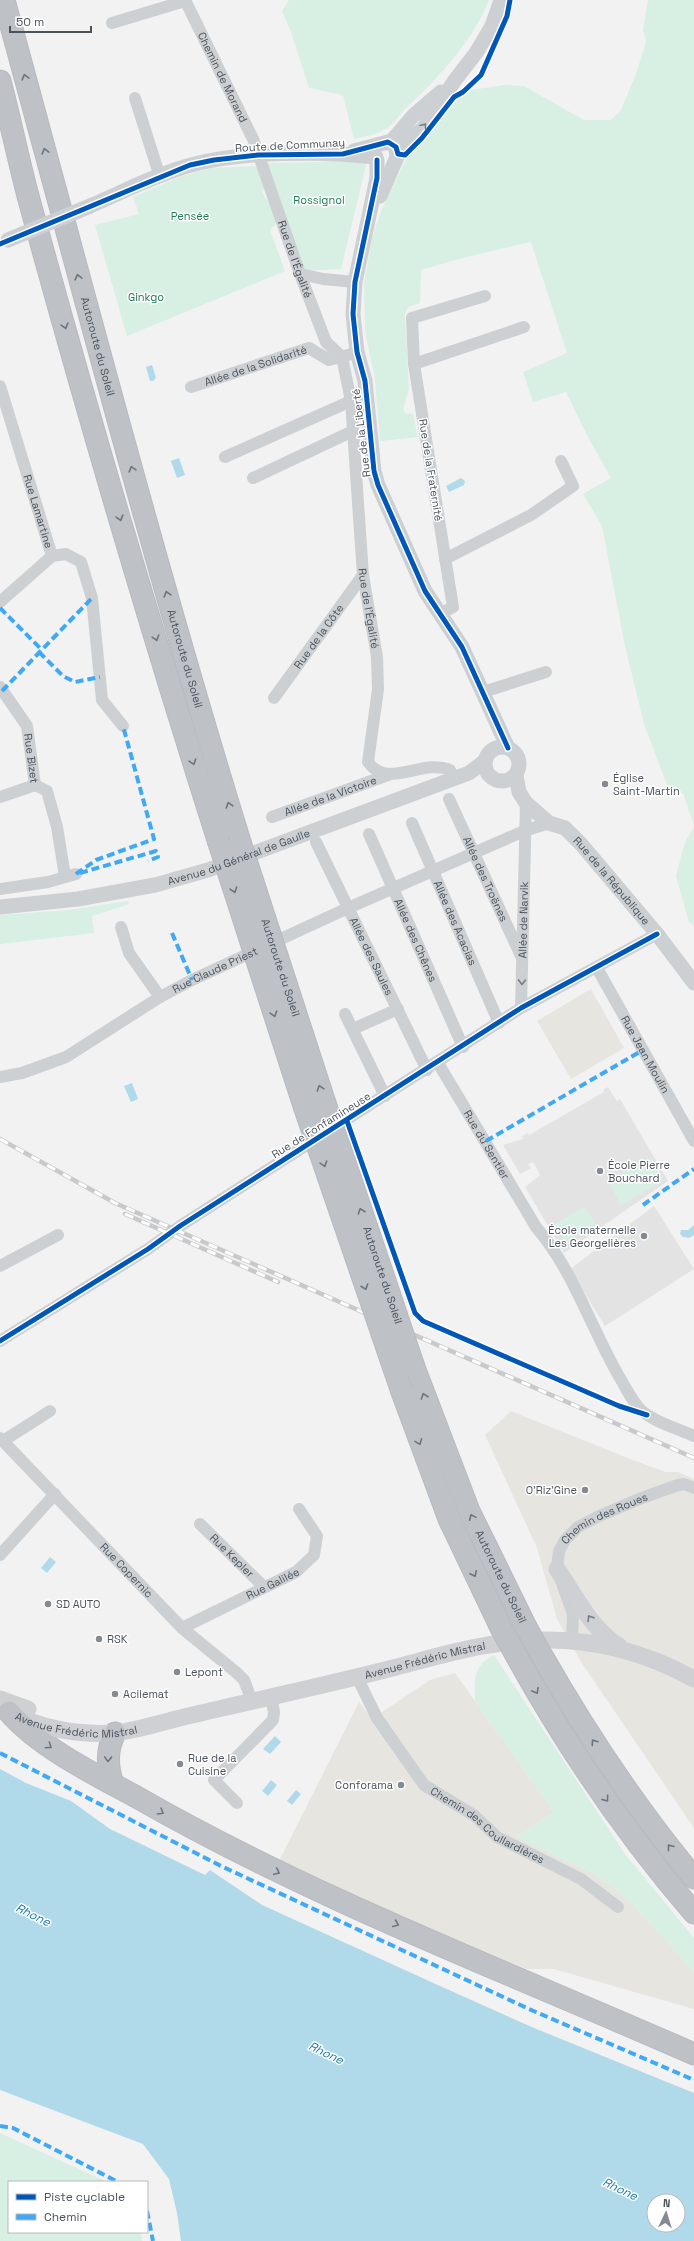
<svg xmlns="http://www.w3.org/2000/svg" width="694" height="2241" font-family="'Space Grotesk',sans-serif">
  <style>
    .commercial { fill: #e6e5e0 }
    .education { fill: #e4e3e3 }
    .green { fill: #d8efe3 }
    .water { fill: #b0d9ea; fill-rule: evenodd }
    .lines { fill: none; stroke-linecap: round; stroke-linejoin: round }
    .motorway-casing { stroke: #b7bac0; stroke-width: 23 }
    .minor { stroke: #cdd0d2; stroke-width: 12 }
    .tertiary { stroke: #cdd0d2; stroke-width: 15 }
    .secondary { stroke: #ced0d3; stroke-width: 17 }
    .motorway { stroke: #bec2c7; stroke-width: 21 }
    .rail-casing { stroke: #c8c9cb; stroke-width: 4.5 }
    .rail { stroke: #fff; stroke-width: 3; stroke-dasharray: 9; stroke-linecap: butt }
    .motorway-bridge-casing { stroke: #b7bac0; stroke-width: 23; stroke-linecap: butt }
    .tertiary-bridge { stroke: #cdd0d2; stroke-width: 15 }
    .motorway-bridge { stroke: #bec2c7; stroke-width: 21 }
    .quiet { stroke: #3fa9f5; stroke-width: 4; stroke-dasharray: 8 4; stroke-linecap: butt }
    .cycleway-casing { stroke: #fff; stroke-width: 8 }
    .cycleway { stroke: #0057b8; stroke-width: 5 }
    .oneway { stroke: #6d747d }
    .oneway2 { stroke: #787e86 }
    .poi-dot { fill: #858a91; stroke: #fff; stroke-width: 1.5 }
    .labels { text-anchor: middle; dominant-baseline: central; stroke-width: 3; stroke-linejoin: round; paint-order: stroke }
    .street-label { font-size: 11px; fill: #4a525d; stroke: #fff }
    .park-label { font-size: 11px; fill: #1e7a54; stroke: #fff }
    .poi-label { font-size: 11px; fill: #4a525d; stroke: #fff; text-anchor: start }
    .water-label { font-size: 12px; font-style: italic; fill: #1779a2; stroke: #fff }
  </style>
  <rect width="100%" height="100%" fill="#f2f2f2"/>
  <g class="commercial">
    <polygon points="591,989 624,1048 571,1079 537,1021"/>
    <polygon points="511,1411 630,1459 666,1472 678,1472 694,1479 694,1828 581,1662 557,1619 537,1548 485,1435"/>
    <polygon points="455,1673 554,1812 516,1837 587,1870 614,1887 639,1911 694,1972 694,2009 554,1969 526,1969 277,1865 359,1702 369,1715 382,1712 430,1680"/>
  </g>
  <g class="education">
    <polygon points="608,1087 617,1101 620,1099 668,1181 564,1253 525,1187 540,1175 533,1162 528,1164 531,1168 520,1174 503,1145 523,1139 522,1136 528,1133 529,1135 604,1092 603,1090"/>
    <polygon points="654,1206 694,1269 605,1326 570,1269"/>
  </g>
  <g class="green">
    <path d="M289 0H489C472 43 436 80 403 111 399 115 396 122 391 125 381 134 367 136 354 139L343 95 309 88 290 29 282 11Z"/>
    <polygon points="648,0 694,0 694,826 683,793 669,790 644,724 625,646 602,526 583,494 611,478 588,437 566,392 533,402 523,372 567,353 531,242 462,258 421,270 420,303 408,307 405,314 409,389 403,409 405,413 413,414 418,437 380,441 375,379 365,331 364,283 372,238 382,209 408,155 454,103 471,90 504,85 524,86 584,120 611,120 621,110 636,74 646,42 643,30"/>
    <polygon points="367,161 341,269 302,271 267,163"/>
    <polygon points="258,166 265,188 262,191 265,198 268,200 276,224 270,230 285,271 127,336 95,225 139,214 133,197 179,177 211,168"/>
    <polygon points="694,827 694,926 689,922 676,876 685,842"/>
    <polygon points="128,901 129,904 92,916 94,933 0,944 0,915 68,910"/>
    <polygon points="651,1157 664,1180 621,1205 608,1182"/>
    <polygon points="585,1206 595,1223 565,1241 555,1224"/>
    <path d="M494 1655 625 1854 694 1938V1972L639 1911 614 1887 587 1870 516 1837 554 1812 475 1701C474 1680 473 1666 494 1655Z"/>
    <polygon points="0,2133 107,2182 9,2182 9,2232 141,2232 142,2241 0,2241"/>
  </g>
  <g class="water">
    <polygon points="152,365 156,378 153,381 150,381 146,367"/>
    <polygon points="179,458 185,475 177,478 171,461"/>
    <polygon points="461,478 465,481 464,485 449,492 446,486"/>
    <polygon points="132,1083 138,1099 131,1102 124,1086"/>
    <polygon points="694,1225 694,1235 689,1238 683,1237 680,1234 681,1230 688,1230"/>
    <polygon points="50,1557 56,1562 47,1573 41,1568"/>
    <polygon points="275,1736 281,1742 270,1754 263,1749"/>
    <path d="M0 1769 26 1783 71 1801 110 1829 205 1875 210 1870 262 1905 440 1986 534 2028 694 2093V2241H181L177 2213 169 2179 143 2144 0 2090ZM654 2201H678V2225H654Z"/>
    <polygon points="271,1780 277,1785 268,1796 262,1791"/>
    <polygon points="296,1790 301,1794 292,1805 287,1801"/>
  </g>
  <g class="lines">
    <defs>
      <g id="motorway">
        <path id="s24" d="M4 0C81 281 154 564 240 842"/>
        <path d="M0 81C10 119 18 158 28 196 87 412 150 627 218 840"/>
        <path id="s25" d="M414 1367 469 1511 526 1627"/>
        <polyline points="402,1392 449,1519 502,1630"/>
        <path d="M541 1654C586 1733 636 1808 694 1878"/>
        <path d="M517 1657C567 1747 626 1834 694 1913"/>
        <path d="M9 1712C40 1748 98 1776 140 1799 317 1900 508 1972 694 2054"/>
        <path d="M113 1784C107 1767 106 1750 115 1733"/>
      </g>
    </defs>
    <use href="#motorway" class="motorway-casing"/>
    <g class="minor">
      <path id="s1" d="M185 0 253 139 300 274 326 342 342 357"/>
      <polyline points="112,23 185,1"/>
      <polyline points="135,98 160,177"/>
      <polyline points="300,274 323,279 355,282"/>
      <path id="s2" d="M357 352 342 357 351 401 363 575 377 657 378 689 368 762C387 790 423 758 450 770L453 778"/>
      <polyline points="414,364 524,327"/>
      <path id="s3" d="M0 386 52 556 66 554 81 562 92 598 102 700 123 726"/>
      <path id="s4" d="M191 387 309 348 329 360 342 357"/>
      <polyline points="225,457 351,401"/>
      <polyline points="253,478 353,431"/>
      <polyline points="445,559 531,515 573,486 561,461"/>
      <polyline points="0,602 52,556"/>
      <polyline points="440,614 453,607 414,364 412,318 485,296"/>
      <path id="s5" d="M0 687 27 726 35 785"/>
      <polyline points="483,692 546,672"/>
      <path id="s6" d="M274 698 363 575"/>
      <polyline points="35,785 47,791 57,827 65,876"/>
      <polyline points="0,797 35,785"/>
      <path id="s7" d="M449 799 521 956"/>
      <path id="s8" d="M272 817 388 775"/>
      <path id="s9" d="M412 823 499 1023"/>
      <path id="s10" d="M369 834 463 1047"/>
      <path id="s11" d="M316 842 427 1070"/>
      <polyline points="0,889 48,882 76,874"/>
      <polyline points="121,927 129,953 160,997"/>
      <path id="s12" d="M597 968 694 1141"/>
      <path id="s13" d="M521 1008 526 803"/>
      <polyline points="345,1014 385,1096"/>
      <polyline points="353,1029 398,1009"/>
      <path id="s14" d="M438 1063 536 1227C574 1271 591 1329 620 1378 626 1388 632 1401 640 1409 651 1421 679 1429 694 1436"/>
      <path id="s15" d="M0 1077 22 1073 66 1057 160 997 192 980 348 908 524 831 549 823"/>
      <polyline points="0,1266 58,1235"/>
      <polyline points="0,1341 148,1249 180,1226 521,1008 657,934"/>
      <path id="s16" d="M0 1438 182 1628 237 1673 244 1680 252 1701"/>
      <polyline points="3,1441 50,1411"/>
      <path id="s17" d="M200 1524 264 1587"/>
      <polyline points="0,1555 55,1494"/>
      <path id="s18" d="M182 1628 296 1572 314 1555 317 1536 299 1509"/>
      <path id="s19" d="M572 1640 573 1614 557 1569 559 1551 565 1540 578 1527 597 1517 639 1499 678 1485 684 1484 694 1488"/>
      <path id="s20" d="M357 1677 377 1718 424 1785 475 1816 497 1837 581 1879 618 1907"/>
      <polyline points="237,1803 214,1780 273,1720 274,1712 271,1697"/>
    </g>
    <g class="tertiary">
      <polyline points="390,143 413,116 441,92"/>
      <polyline points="354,151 388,142 396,147 397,157 380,196"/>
      <polyline points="398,154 408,140 423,129 455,80 476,53 492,26 501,0"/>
      <polyline points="377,160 377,178 355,282 353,314 357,352 365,381 374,471 378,485 425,591 462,647 508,748"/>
      <path d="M90 206C123 192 157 174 191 165 242 151 323 151 376 157"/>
      <circle cx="502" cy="764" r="17"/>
      <path id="s21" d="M516 775 519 792 526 803 549 823 565 828 581 844 657 934 694 983"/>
      <path id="s22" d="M0 907 78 899 155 885 208 870 469 773 485 761"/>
    </g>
    <g class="secondary">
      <path d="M557 1569C576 1596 590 1628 619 1646"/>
      <polyline points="0,1699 28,1709"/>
      <path id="s23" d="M15 1715C45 1729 81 1735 115 1733 144 1729 172 1719 201 1713 261 1699 321 1686 381 1671 418 1662 457 1649 495 1644 565 1633 633 1645 694 1679"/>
    </g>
    <use href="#motorway" class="motorway"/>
    <defs>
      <g id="rail">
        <polyline points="0,1139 115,1203 694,1458"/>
        <polyline points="125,1214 278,1282"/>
      </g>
    </defs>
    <use href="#rail" class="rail-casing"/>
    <use href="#rail" class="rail"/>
    <defs>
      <g id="motorway-bridge">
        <polyline points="218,840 304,1106 402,1392"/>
        <path id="s26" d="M240 842 324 1100 414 1367"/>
        <polyline points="526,1627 541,1654"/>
        <polyline points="502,1630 517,1657"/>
      </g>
    </defs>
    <use href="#motorway-bridge" class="motorway-bridge-casing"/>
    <polyline class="tertiary-bridge" points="8,240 90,206"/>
    <use href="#motorway-bridge" class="motorway-bridge"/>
    <g class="quiet">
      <polyline points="0,608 41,649"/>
      <polyline points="39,652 63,676 75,682 100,677"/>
      <polyline points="2,691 92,598"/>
      <polyline points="80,873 156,851 158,857 148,861"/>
      <polyline points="76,874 96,860 154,839 123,726"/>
      <polyline points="172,933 192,980"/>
      <polyline points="486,1141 643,1050"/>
      <polyline points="643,1205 694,1169"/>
      <polyline points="0,1753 221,1866 529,2009 694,2080"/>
      <polyline points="0,2126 13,2128 118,2182"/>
      <polyline points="147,2211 153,2241"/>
    </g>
    <defs>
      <g id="cycleway">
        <polyline points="377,160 377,178 355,282 353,314 357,352 365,381 374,471 378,485 425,591 462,647 508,748"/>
        <polyline points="0,244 190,165 214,160 258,155 343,154 388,142 396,147 398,154 405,155 422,138 454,97 463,92 481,75 507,16 510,0"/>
        <polyline points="347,1121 415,1313 423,1321 619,1406 647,1415"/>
        <polyline points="0,1341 148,1249 180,1226 521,1008 657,934"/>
      </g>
    </defs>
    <use href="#cycleway" class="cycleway-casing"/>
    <use href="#cycleway" class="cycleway"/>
  </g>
  <defs><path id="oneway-chevron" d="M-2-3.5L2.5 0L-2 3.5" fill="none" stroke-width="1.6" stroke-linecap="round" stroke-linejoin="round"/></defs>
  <g class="oneway">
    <use href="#oneway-chevron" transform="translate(25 77) rotate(-105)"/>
    <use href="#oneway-chevron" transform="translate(45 151) rotate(-105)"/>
    <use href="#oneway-chevron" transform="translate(78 277) rotate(-105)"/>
    <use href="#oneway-chevron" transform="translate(65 326) rotate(74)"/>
    <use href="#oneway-chevron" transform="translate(132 469) rotate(-106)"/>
    <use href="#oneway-chevron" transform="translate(120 518) rotate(74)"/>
    <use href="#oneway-chevron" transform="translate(167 594) rotate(-106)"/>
    <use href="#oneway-chevron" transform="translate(156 638) rotate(73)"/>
    <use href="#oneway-chevron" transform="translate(193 762) rotate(72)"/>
    <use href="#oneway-chevron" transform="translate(229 805) rotate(-107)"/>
    <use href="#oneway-chevron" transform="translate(234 890) rotate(72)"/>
    <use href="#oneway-chevron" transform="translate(274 1014) rotate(72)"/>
    <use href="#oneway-chevron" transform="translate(320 1088) rotate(-108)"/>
    <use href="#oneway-chevron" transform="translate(324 1164) rotate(72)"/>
    <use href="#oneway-chevron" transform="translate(361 1211) rotate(-109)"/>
    <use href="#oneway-chevron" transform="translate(365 1287) rotate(71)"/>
    <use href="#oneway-chevron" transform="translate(424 1396) rotate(-109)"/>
    <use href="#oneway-chevron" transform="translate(419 1442) rotate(69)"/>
    <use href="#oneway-chevron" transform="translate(472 1517) rotate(-114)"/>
    <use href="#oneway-chevron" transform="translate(474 1574) rotate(64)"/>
    <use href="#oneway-chevron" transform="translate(536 1691) rotate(61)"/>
    <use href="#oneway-chevron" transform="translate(594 1742) rotate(-124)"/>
    <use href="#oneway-chevron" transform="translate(49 1746) rotate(34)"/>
    <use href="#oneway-chevron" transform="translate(108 1759) rotate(92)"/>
    <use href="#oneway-chevron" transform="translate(606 1799) rotate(54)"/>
    <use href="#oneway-chevron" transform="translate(161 1812) rotate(30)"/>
    <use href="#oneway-chevron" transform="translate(670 1847) rotate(-128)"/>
    <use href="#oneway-chevron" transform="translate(277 1872) rotate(25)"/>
    <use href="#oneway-chevron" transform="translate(396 1924) rotate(23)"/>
  </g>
  <g class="oneway2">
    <use href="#oneway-chevron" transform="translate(424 126) rotate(-52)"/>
    <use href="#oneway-chevron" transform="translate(522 982) rotate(91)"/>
    <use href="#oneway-chevron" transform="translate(590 1618) rotate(-122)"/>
  </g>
  <g class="poi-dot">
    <circle cx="605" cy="784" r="4"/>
    <circle cx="600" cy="1171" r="4"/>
    <circle cx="644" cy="1236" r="4"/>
    <circle cx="585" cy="1490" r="4"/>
    <circle cx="48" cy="1604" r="4"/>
    <circle cx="99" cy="1639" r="4"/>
    <circle cx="177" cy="1672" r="4"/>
    <circle cx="115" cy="1694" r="4"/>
    <circle cx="180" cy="1764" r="4"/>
    <circle cx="401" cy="1785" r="4"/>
  </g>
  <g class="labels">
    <g class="street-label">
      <text stroke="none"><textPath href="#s1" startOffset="86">Chemin de Morand</textPath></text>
      <text transform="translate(290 145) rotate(-3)">Route de Communay</text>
      <text stroke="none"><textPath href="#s1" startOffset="282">Rue de l'Égalité</textPath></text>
      <text stroke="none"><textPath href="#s24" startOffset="359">Autoroute du Soleil</textPath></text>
      <text stroke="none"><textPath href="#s4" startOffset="68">Allée de la Solidarité</textPath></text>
      <text transform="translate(361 433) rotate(-97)">Rue de la Liberté</text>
      <text transform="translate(431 470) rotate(81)">Rue de la Fraternité</text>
      <text stroke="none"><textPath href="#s3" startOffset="131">Rue Lamartine</textPath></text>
      <text stroke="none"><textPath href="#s2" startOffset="269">Rue de l'Égalité</textPath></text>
      <text stroke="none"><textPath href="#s6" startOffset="76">Rue de la Côte</textPath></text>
      <text stroke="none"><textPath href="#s24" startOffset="683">Autoroute du Soleil</textPath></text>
      <text stroke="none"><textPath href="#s5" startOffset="80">Rue Bizet</textPath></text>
      <text stroke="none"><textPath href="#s8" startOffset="62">Allée de la Victoire</textPath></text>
      <text stroke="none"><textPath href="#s22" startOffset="245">Avenue du Général de Gaulle</textPath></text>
      <text stroke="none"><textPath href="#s7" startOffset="88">Allée des Troënes</textPath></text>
      <text stroke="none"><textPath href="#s21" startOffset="148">Rue de la République</textPath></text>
      <text stroke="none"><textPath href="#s13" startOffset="88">Allée de Narvik</textPath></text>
      <text stroke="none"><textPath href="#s9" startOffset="109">Allée des Acacias</textPath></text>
      <text stroke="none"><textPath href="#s10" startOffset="116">Allée des Chênes</textPath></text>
      <text stroke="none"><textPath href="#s11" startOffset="127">Allée des Saules</textPath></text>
      <text stroke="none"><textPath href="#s26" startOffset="132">Autoroute du Soleil</textPath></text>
      <text stroke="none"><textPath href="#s15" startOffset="242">Rue Claude Priest</textPath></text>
      <text stroke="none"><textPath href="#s12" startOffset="99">Rue Jean Moulin</textPath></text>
      <text transform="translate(321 1125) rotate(-32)">Rue de Fonfamineuse</text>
      <text stroke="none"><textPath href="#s14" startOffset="95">Rue du Sentier</textPath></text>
      <text stroke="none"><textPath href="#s26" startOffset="456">Autoroute du Soleil</textPath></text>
      <text stroke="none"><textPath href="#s19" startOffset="150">Chemin des Roues</textPath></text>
      <text stroke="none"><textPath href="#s17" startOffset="45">Rue Kepler</textPath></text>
      <text stroke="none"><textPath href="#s16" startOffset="183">Rue Copernic</textPath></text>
      <text stroke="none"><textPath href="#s25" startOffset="227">Autoroute du Soleil</textPath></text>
      <text stroke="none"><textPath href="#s18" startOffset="101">Rue Galilée</textPath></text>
      <text stroke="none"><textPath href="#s23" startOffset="421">Avenue Frédéric Mistral</textPath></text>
      <text stroke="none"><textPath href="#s23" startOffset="63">Avenue Frédéric Mistral</textPath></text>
      <text stroke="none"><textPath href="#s20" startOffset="203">Chemin des Coullardières</textPath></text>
    </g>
    <g class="park-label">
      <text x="319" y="200">Rossignol</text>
      <text x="190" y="216">Pensée</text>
      <text x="146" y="297">Ginkgo</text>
    </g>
    <g class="poi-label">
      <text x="613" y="778">Église<tspan x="613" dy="13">Saint-Martin</tspan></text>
      <text x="608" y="1165">École Pierre<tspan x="608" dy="13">Bouchard</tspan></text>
      <text x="636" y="1230" text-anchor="end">École maternelle<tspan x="636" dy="13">Les Georgelières</tspan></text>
      <text x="577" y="1490" text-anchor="end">O'Riz'Gine</text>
      <text x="56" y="1604">SD AUTO</text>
      <text x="107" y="1639">RSK</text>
      <text x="185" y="1672">Lepont</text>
      <text x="123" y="1694">Acilemat</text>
      <text x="188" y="1758">Rue de la<tspan x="188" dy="13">Cuisine</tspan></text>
      <text x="393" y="1785" text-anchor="end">Conforama</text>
    </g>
    <g class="water-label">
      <text transform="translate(33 1915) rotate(26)">Rhone</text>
      <text transform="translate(326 2053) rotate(25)">Rhone</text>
      <text transform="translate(620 2189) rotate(25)">Rhone</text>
    </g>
  </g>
  <rect x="8" y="2181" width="140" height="52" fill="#ffffff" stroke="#b7babe"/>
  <rect x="16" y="2194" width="20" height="6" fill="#0057b8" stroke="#b7babe"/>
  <text x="44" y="2201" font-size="12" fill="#4a525d">Piste cyclable</text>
  <rect x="16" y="2214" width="20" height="6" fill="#3fa9f5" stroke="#b7babe"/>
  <text x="44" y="2221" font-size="12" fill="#4a525d">Chemin</text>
  <g transform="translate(666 2213) rotate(4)"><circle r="19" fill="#ffffff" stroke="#b7babe"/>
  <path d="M0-3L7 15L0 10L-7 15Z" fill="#858a91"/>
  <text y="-6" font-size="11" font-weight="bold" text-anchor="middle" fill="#4a525d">N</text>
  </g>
  <path d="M10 26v6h81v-6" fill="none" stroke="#4a525d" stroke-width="2"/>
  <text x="16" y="26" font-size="12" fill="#4a525d" stroke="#ffffff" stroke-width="3" paint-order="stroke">50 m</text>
</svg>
